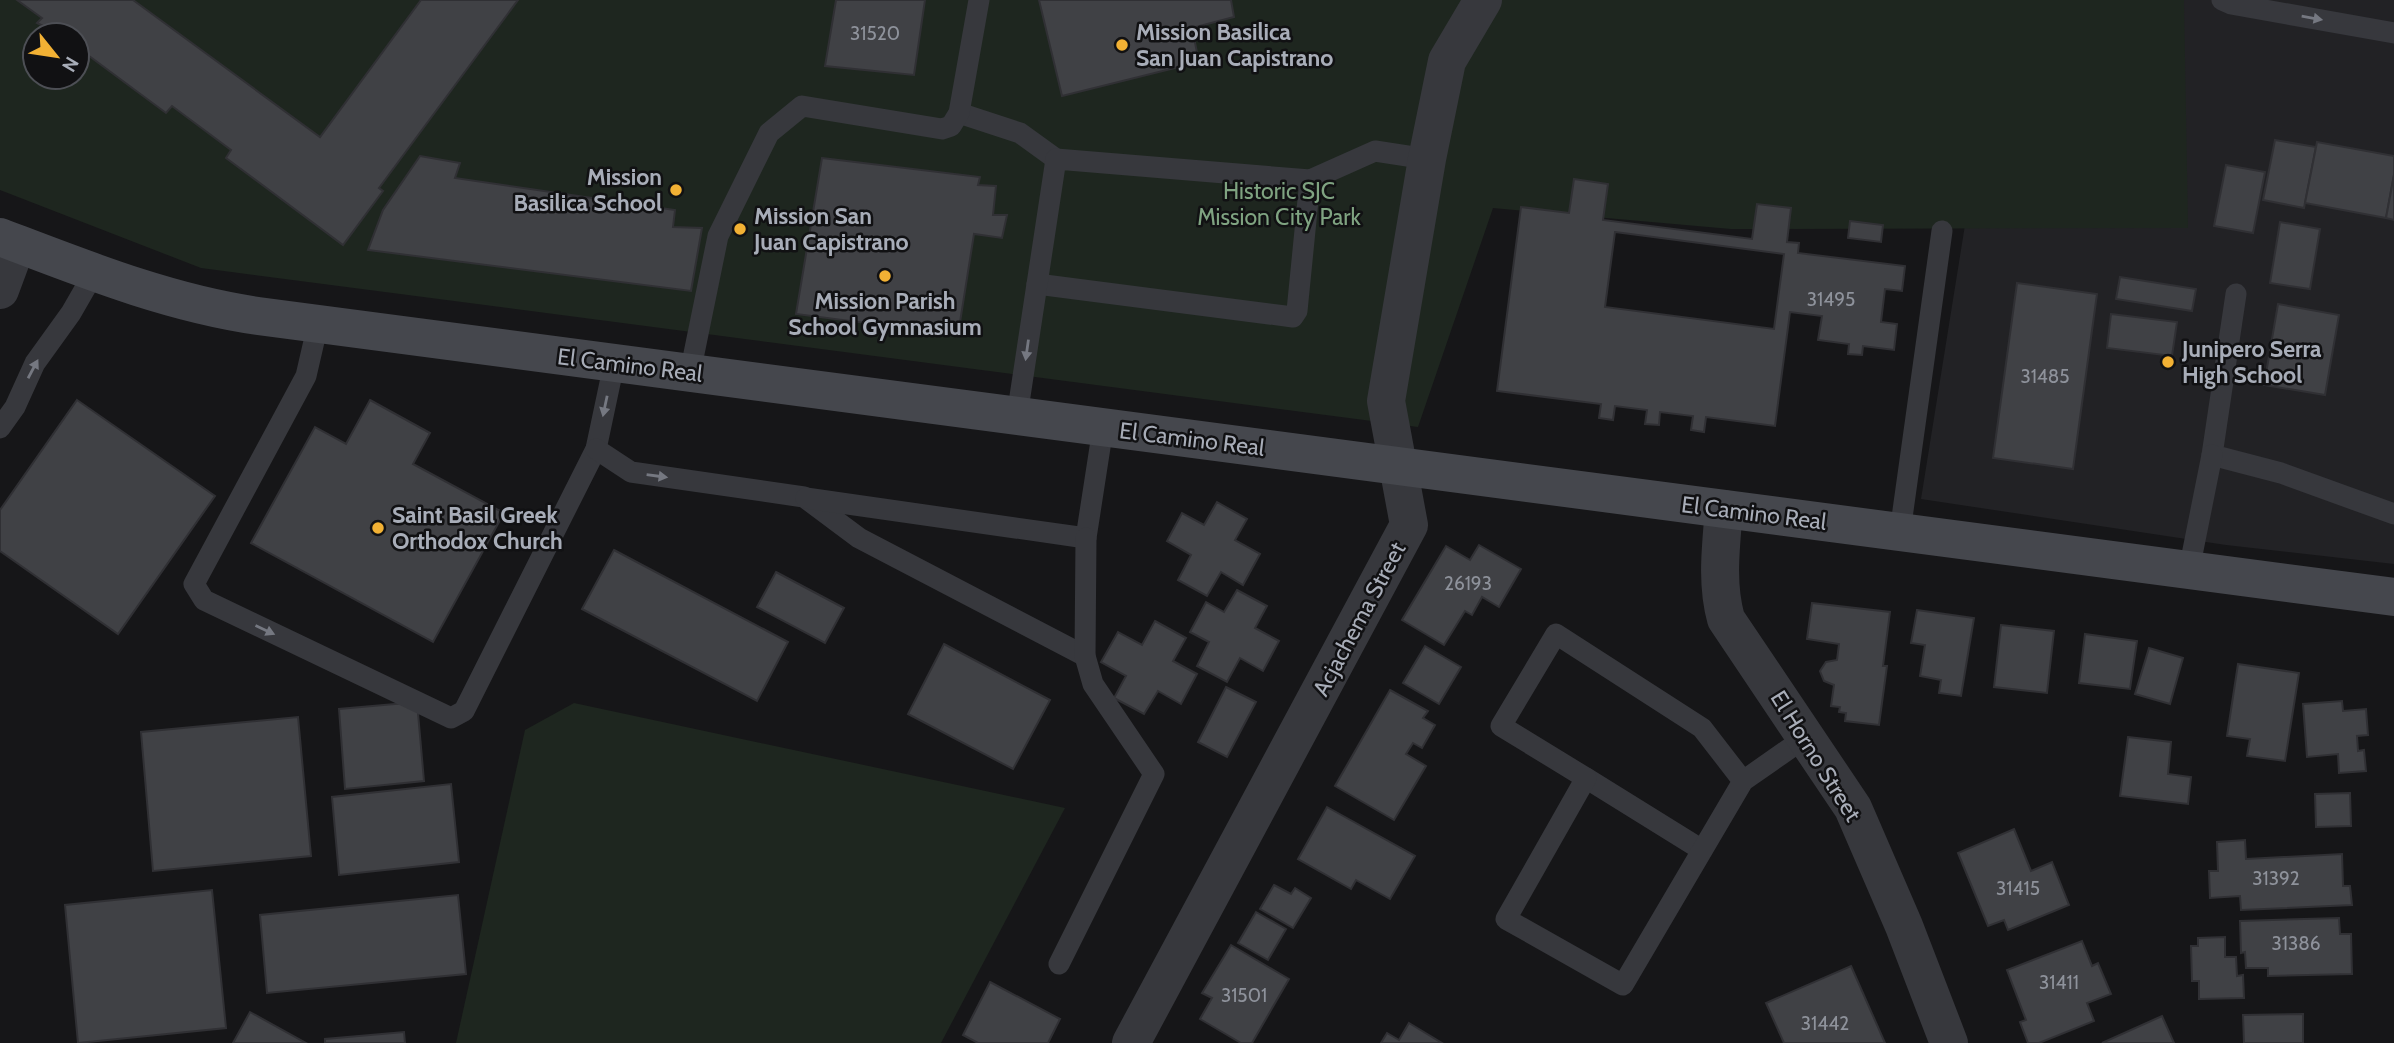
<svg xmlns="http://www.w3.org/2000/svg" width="2394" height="1043" font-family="Cabin,sans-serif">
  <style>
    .built { fill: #222225 }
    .green { fill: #1e261f; fill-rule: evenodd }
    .building { fill: #404145; stroke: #303034; stroke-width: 2; fill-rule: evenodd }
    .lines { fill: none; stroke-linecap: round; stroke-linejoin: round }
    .lane { stroke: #37383d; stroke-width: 21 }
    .street { stroke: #37383d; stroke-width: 38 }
    .secondary { stroke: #45474d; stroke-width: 38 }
    .oneway { fill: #757881 }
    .poi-dot { fill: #f2b134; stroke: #111113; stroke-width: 2.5 }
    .labels { text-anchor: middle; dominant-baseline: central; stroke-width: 5; stroke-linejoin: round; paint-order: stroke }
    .number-label { font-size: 19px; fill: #8e929b }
    .poi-label { font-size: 23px; font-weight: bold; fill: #a8adb8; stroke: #111113; text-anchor: start }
    .park-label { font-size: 23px; fill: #7fa381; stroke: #111113 }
    .street-label { font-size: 23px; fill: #a8adb8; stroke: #111113 }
  </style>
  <rect width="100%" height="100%" fill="#161618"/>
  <polygon class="built" points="1510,0 2394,0 2394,564 2226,545 1921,499 1965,225"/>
  <g class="green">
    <path d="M0 0H2184L2188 228 1731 229 1493 208 1418 427 201 268 0 190ZM35 35H77V77H35Z"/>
    <polygon points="574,703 1065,808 941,1043 456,1043 525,730"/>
  </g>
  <g class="building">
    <polygon points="17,0 133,0 320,137 421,0 518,0 379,188 383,191 343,245 226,158 231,150 172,106 166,113 77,47 77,35 45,35 49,29 37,23 42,18"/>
    <polygon points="836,0 925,0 914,75 825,66"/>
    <polygon points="1039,0 1231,0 1234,17 1192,28 1199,62 1062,96"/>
    <polygon points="2275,140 2316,147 2304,208 2263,200"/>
    <polygon points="2317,142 2394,156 2394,175 2386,218 2305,203"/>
    <polygon points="420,156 460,163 455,178 675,210 673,227 702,228 691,291 368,250 383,210"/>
    <polygon points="822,158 980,177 978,185 996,186 993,215 1007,215 1002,238 974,234 958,335 796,314"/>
    <polygon points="2226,165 2265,172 2253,233 2214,226"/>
    <polygon points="2394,175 2394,220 2386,218"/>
    <path d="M1574 179 1608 184 1603 220 1752 239 1757 204 1791 208 1787 242 1799 243 1798 253 1905 266 1902 291 1885 289 1881 322 1897 324 1894 350 1863 346 1862 355 1848 354 1849 344 1818 340 1822 316 1790 312 1775 426 1706 417 1704 432 1691 430 1693 416 1660 412 1659 425 1645 424 1647 410 1615 406 1613 420 1599 418 1601 404 1497 391 1521 207 1569 213ZM1615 232 1784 254 1774 329 1605 307Z"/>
    <polygon points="1850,221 1883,225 1881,242 1848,238"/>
    <polygon points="2280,222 2320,229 2310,289 2270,283"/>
    <polygon points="2120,277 2196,289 2192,311 2116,299"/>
    <polygon points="2017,283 2097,294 2073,469 1993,458"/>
    <polygon points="2278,304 2339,315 2325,395 2264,385"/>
    <polygon points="2111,314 2177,322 2172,356 2107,348"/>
    <polygon points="77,400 215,496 118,634 0,551 0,510"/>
    <polygon points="370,400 430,433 413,464 504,513 433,642 251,543 315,427 346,444"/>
    <polygon points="1217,502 1247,519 1235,540 1260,554 1243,585 1221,572 1207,596 1178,580 1191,555 1167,541 1182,513 1204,525"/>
    <polygon points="1479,545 1521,569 1499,607 1482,597 1472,615 1465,611 1444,645 1402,620 1446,546 1470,560"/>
    <polygon points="614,550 788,642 757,701 582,609"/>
    <polygon points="776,572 844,608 825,643 757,607"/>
    <polygon points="1237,590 1267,606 1255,628 1279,641 1263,671 1240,658 1227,682 1197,666 1209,642 1190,632 1206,602 1224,612"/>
    <polygon points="1812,603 1890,612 1883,666 1887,666 1879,725 1845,721 1846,713 1839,712 1840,707 1831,706 1834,685 1824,681 1820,671 1826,662 1837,660 1839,644 1807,639"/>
    <polygon points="1917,610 1974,618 1961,696 1939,693 1941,680 1920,676 1925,645 1911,643"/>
    <polygon points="1155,621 1186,638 1173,661 1197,674 1181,704 1158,691 1144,714 1114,698 1126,676 1101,662 1118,632 1142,645"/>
    <polygon points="2001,625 2054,631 2047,693 1994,687"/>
    <polygon points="2085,634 2137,641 2130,689 2079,683"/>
    <polygon points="944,644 1050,700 1013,769 908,714"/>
    <polygon points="1425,646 1461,667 1439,704 1403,683"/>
    <polygon points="2149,648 2183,658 2170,704 2135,694"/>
    <polygon points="2238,664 2299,673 2285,761 2247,756 2250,739 2227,736"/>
    <polygon points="1226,687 1256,702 1227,757 1198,742"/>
    <polygon points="1390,690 1428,711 1423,718 1435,725 1422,748 1413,743 1406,754 1426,766 1394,820 1335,786"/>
    <polygon points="2342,701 2343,711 2366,709 2368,735 2357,736 2358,751 2364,750 2366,771 2339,773 2338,754 2307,757 2303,704"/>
    <polygon points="417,702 424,781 345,789 339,709"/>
    <polygon points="298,717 311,856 153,871 141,732"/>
    <polygon points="2128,737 2171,742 2168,774 2191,777 2188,804 2120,796"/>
    <polygon points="451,784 459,862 339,875 332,797"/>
    <polygon points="2350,793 2351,826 2316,827 2315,794"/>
    <polygon points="1327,807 1415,856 1390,899 1356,880 1351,889 1298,859"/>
    <polygon points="2014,829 2031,871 2052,862 2069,905 2008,930 2004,920 1988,926 1958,853"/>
    <polygon points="2245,840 2246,859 2342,854 2343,886 2350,886 2352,905 2241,910 2240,896 2210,898 2209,871 2218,871 2217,842"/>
    <polygon points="1274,885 1291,894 1295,888 1311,898 1293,928 1260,909"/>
    <polygon points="212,890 226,1028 78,1043 65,905"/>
    <polygon points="458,895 466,974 267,993 260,915"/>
    <polygon points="1256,912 1286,929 1268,960 1238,943"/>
    <polygon points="2339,918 2340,934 2351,934 2352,974 2268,976 2268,968 2246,968 2245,952 2241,953 2240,921"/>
    <polygon points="2225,937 2225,957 2236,957 2237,976 2243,975 2244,998 2199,999 2199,981 2192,981 2191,946 2198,946 2198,938"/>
    <polygon points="2082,941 2092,966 2098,963 2111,994 2087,1003 2094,1021 2039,1043 2028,1043 2020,1022 2026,1020 2007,970"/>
    <polygon points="1231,945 1289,979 1252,1043 1241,1043 1200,1019 1212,998 1202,993"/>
    <polygon points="1851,966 1885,1043 1784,1043 1766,1003"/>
    <polygon points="990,982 1060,1019 1048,1043 978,1043 963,1035"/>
    <polygon points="250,1012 306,1043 233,1043"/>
    <polygon points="2303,1014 2303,1043 2244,1043 2243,1015"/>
    <polygon points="2162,1016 2174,1043 2102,1043"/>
    <polygon points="1409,1023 1442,1043 1381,1043 1387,1033 1399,1040"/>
    <polygon points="404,1032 405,1043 325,1043 325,1039"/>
  </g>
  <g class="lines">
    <g class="lane">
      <polyline points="2222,0 2231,4 2394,33"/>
      <polyline points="959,113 1020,133 1056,159"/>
      <polyline points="1037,284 1293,317 1297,311 1310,180"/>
      <polyline points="2236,294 2212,455 2281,473 2394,514"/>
      <polyline points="318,324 306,376 194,584 204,600 451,718 464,711 596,449 614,364"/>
      <polyline points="690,373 718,236 769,133 802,106 942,129 951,126 959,113 979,0"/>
      <polyline points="1017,416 1056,159 1310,180 1375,151 1427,159"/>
      <polyline points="0,428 15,407 35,363 71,313 94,273"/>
      <polyline points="596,449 631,472 804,497 859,538 1085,656"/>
      <polyline points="806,498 1086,538 1103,428"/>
      <polyline points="1900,532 1942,231"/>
      <polyline points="2189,570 2212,455"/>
      <polyline points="1586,778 1702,850"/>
      <polyline points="1743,781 1702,728 1556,634 1501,726 1586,778 1506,919 1623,985 1743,781 1806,737"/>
      <polyline points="1059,964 1154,774 1093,684 1085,656 1086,538"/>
    </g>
    <g class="street">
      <polyline points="0,290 17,244"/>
      <path d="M1724 509C1721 546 1716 583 1726 619L1853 808 1904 926 1949 1043"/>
      <polyline points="1131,1043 1409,525 1386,401 1427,159 1447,61 1483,0"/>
    </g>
    <path class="secondary" d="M0 237C84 269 168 303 258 316L2394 597"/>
  </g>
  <defs><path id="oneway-solid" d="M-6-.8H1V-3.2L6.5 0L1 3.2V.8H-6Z" transform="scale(1.75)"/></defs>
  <g class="oneway">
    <use href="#oneway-solid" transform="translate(2312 18) rotate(10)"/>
    <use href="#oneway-solid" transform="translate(1027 350) rotate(98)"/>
    <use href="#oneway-solid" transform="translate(33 369) rotate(-62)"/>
    <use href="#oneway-solid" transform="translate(605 406) rotate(102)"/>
    <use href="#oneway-solid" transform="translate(657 476) rotate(8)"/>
    <use href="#oneway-solid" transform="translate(265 630) rotate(25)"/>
  </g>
  <g class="poi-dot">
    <circle cx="1122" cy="45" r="7"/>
    <circle cx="676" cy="190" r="7"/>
    <circle cx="740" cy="229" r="7"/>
    <circle cx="885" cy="276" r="7"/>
    <circle cx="2168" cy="362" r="7"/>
    <circle cx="378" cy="528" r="7"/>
  </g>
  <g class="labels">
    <g class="number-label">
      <text x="875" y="33">31520</text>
      <text x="1831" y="299">31495</text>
      <text x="2045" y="376">31485</text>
      <text x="1468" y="583">26193</text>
      <text x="2276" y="878">31392</text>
      <text x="2018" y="888">31415</text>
      <text x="2296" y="943">31386</text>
      <text x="2059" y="982">31411</text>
      <text x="1244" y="995">31501</text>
      <text x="1825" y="1023">31442</text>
    </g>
    <g class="poi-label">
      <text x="1136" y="32">Mission Basilica<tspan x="1136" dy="26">San Juan Capistrano</tspan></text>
      <text x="662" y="177" text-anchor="end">Mission<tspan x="662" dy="26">Basilica School</tspan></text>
      <text x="754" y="216">Mission San<tspan x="754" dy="26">Juan Capistrano</tspan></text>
      <text x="885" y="301" text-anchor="middle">Mission Parish<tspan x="885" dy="26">School Gymnasium</tspan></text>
      <text x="2182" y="349">Junipero Serra<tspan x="2182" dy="26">High School</tspan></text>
      <text x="392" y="515">Saint Basil Greek<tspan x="392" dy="26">Orthodox Church</tspan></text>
    </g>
    <g class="park-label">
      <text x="1279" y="191">Historic SJC<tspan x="1279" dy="26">Mission City Park</tspan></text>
    </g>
    <g class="street-label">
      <text transform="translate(630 365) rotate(7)">El Camino Real</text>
      <text transform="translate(1192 439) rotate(7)">El Camino Real</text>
      <text transform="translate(1754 513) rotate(7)">El Camino Real</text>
      <text transform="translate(1359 619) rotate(-62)">Acjachema Street</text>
      <text transform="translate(1816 756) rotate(58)">El Horno Street</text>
    </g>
  </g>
  <g transform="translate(56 56) rotate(120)"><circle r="33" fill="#111113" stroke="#4d4f55" stroke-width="2"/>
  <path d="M0-5L12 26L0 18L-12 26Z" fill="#f2b134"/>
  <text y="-10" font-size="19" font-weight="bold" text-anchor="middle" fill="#a8adb8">N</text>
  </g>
</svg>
